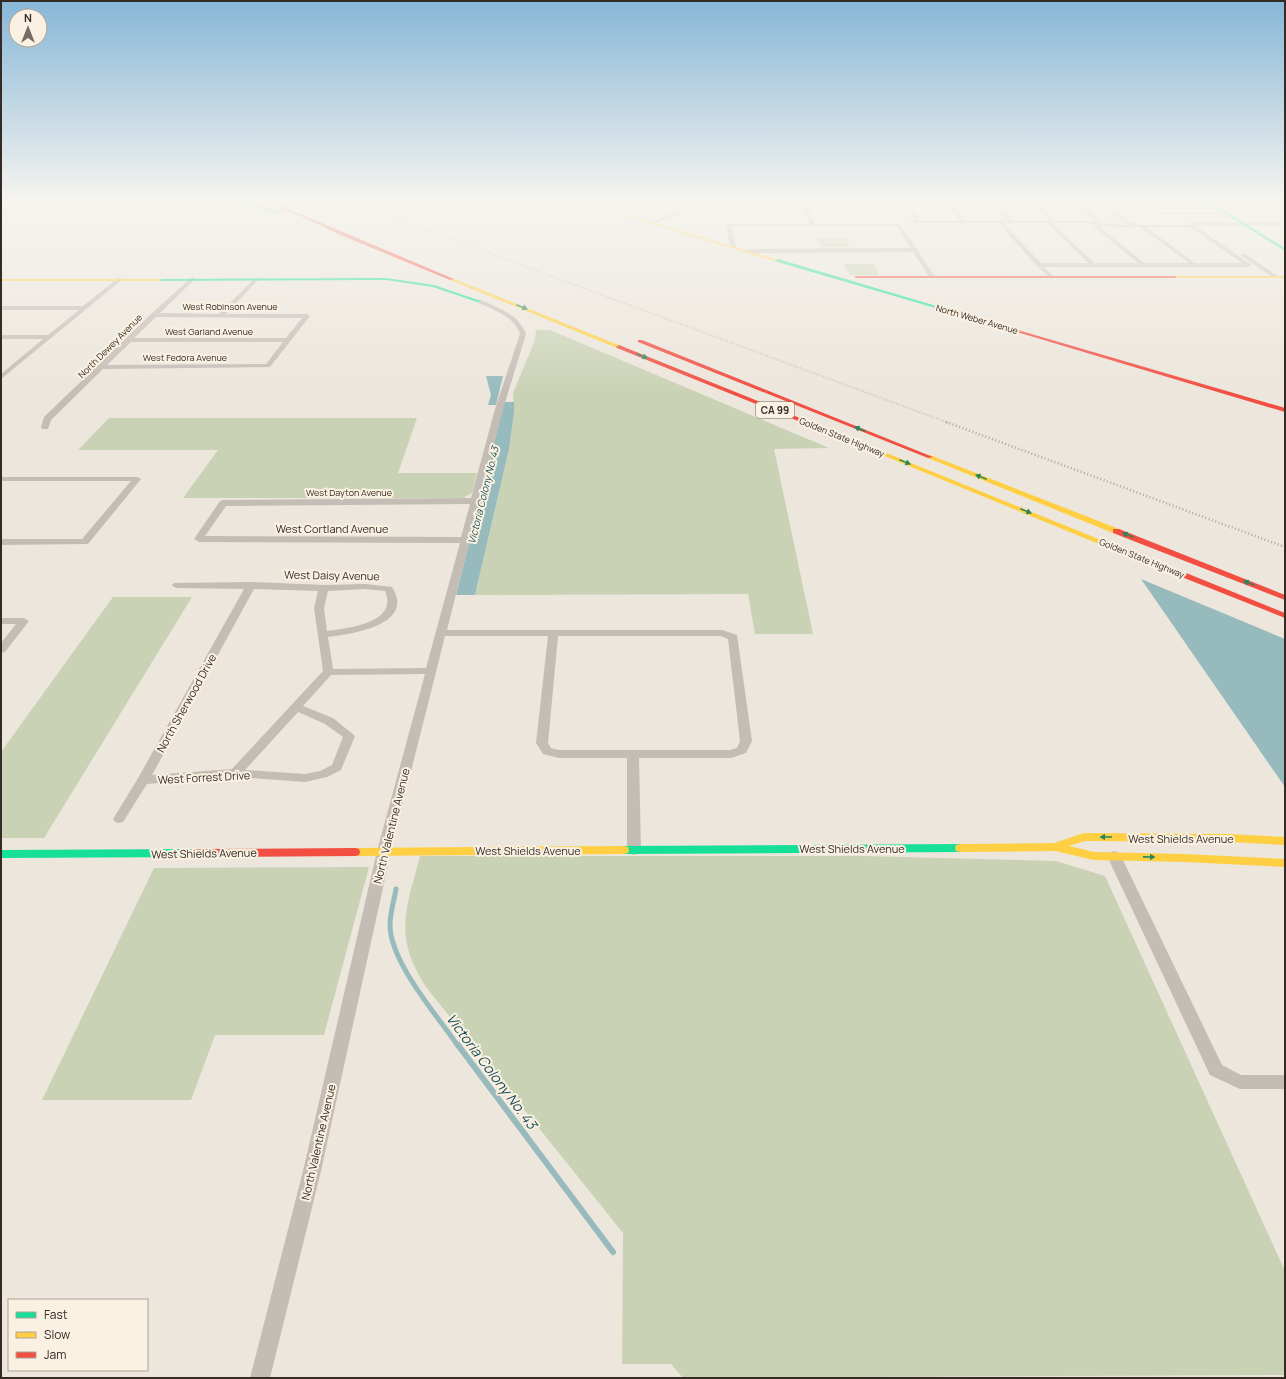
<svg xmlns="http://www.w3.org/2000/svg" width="1286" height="1379" font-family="Manrope,sans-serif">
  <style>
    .green { fill: #cad2b5 }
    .water { fill: #97bbbd }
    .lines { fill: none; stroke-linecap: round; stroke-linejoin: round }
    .stream-far2 { stroke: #97bbbd; stroke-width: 2 }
    .stream-far1 { stroke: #97bbbd; stroke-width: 5 }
    .stream { stroke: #97bbbd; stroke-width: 6 }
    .street { fill: #c4bdb5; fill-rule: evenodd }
    .fast { fill: #16e098; fill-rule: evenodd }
    .slow { fill: #ffcf43; fill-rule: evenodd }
    .jam { fill: #f24e42; fill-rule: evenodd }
    .rail-far2 { stroke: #aca6a0; stroke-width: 1.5; stroke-dasharray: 0.5 1.5; stroke-linecap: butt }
    .rail-far1 { stroke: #aca6a0; stroke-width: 2; stroke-dasharray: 0.5 2; stroke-linecap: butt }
    .rail { stroke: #aca6a0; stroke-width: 2.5; stroke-dasharray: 1 2.5; stroke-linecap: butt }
    .oneway { fill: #25865e }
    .labels { text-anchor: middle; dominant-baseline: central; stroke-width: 4; stroke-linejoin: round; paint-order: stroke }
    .far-street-label { font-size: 9px; fill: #342b25; stroke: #faf1e2 }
    .shield { fill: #faf1e2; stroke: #6f665e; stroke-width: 1 }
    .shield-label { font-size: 10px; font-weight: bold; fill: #342b25 }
    .far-water-label { font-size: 10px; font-style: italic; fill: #184e58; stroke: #faf1e2 }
    .street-label { font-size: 11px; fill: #342b25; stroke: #faf1e2 }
    .near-water-label { font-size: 14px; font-style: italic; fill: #184e58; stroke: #faf1e2 }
  </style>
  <rect width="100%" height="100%" fill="#ece6dc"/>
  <g class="green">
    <polygon points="818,238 845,238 850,247 822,247"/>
    <polygon points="844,264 874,264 879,275 849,275"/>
    <polygon points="536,330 550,330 829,448 774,449 813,634 755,634 748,594 475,595 509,449 514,413 513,393 535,340"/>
    <polygon points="109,418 417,418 398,473 477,473 472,493 463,498 183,498 218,450 78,450"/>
    <polygon points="113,597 192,597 44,838 1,838 1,752"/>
    <path d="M420 856H863L1056 861 1105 876 1285 1271V1375L683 1378 671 1364H622L623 1233 426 987C393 936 406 910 420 856Z"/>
    <polygon points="369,867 324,1035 215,1035 191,1100 42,1100 154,868"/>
  </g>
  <g class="water">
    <polygon points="486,376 503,376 496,405 488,405 491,395"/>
    <polygon points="504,402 514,402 514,413 509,449 475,595 456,595"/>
    <polygon points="1141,579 1285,639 1285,787"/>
  </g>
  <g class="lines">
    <polyline class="stream-far2" points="657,221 683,210 728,201"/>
    <path class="stream-far1" d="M396 889C394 901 390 913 390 925 390 962 437 1015 458 1046"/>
    <polyline class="stream" points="458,1045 613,1252"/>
    <g class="street">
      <polygon points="800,201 804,201 815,224 900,224 935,277 930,278 913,252 747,253 744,251 747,249 911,248 897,226 731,226 736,247 733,249 730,247 726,224 810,224"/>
      <path d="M903 201H907L920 221H960L944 201H949L965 221H1008L990 201H995L1013 221H1050L1030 201H1035L1055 221H1086L1095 222 1073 201H1078L1100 220V223L1128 225 1098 201H1103L1131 223H1136V225H1187L1189 223H1285V225H1194L1250 264 1251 265 1248 267H1044L1054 277 1051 279 1037 266 998 223H911L909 221H916ZM1003 223H1047L1088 263H1041ZM1052 223H1086L1095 225V228L1138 263H1094ZM1100 227H1140L1189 263H1144ZM1146 227H1191L1242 263H1195Z"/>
      <polygon points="20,204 22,205 20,207 43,207 45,208 43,209 15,209 1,216 1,213"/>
      <polygon points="1154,212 1226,212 1228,213 1226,214 1152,214"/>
      <polygon points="1241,254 1245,254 1279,277 1274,278 1241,256"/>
      <path d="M192 277 195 279 194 280 160 313 219 314 256 277 259 279 258 280 226 314H307L310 316 270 367 103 369 51 420 48 429H42L41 427 44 417 151 314ZM156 317 302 318 286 338H134ZM131 342H283L266 364 107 365Z"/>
      <polygon points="118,278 123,279 1,379 1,374 43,339 1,339 1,335 48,335 79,310 1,310 1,306 83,306"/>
      <path d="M477 300H481C498 308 519 314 526 334L503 409 447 630H722L737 635 752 741 746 753 731 758H639L641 850 639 853 634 855 629 853 627 850V758H559L543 754 536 743 548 636H445L391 851 321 1171 270 1378H250L303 1171 377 851 425 674 331 675 303 706 333 718 355 736 341 770 327 777 305 782 235 777 147 784 123 822 119 823 115 822 113 819 137 780 244 589 177 588 174 587 172 585 174 583 251 582 325 585 365 584 392 587C416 625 352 634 328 637L333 669 426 668 460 543 199 542 194 539 220 501 223 500 471 498 495 409 520 334C514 316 493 310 477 302ZM470 504 461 537 205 536 226 506ZM254 589 318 591 314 608 323 671 232 769 152 775ZM365 589 385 591C399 623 348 628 327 631L324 608 328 591ZM558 636H721L728 639 740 741 737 748 730 750H559L551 748 548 743ZM298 712 325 724 343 737 332 765 320 771 305 774 245 770Z"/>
      <polygon points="1,477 137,477 141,479 88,544 1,545 1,539 82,539 131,481 1,481"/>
      <polygon points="1,618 24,618 29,621 5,652 1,653 1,643 16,624 1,624"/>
      <polygon points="1114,851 1119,853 1121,856 1222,1065 1241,1075 1285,1075 1285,1089 1240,1089 1210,1075 1107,856 1109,853"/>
    </g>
    <g class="fast">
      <polygon points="236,201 278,211 279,212 277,213 228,201"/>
      <polygon points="1204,201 1209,201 1285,248 1285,251"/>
      <polygon points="774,259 778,259 960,313 956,314 774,261"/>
      <polygon points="386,278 434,285 481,301 477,302 433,287 386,280 160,281 158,280 160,279"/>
      <polygon points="960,844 964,845 965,848 964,851 960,852 624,854 620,853 619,850 620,847 624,846"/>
      <polygon points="197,849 201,850 202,853 201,856 197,857 1,858 1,850"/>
    </g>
    <g class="slow">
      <polygon points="576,201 583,201 778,260 774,261"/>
      <polygon points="1173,276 1285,276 1285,278 1175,278"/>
      <polygon points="452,278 621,346 622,347 617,348 450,280"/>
      <polygon points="1,279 160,279 162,280 160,281 1,281"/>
      <polygon points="848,439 852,439 1123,549 1119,551 1116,551 848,441"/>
      <polygon points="930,455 1119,529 1120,531 1119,533 1113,533 928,458 927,457"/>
      <polygon points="1084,833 1228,834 1285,837 1285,845 1228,842 1085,841 1069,846 1094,852 1184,854 1285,859 1285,867 1184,862 1094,860 1055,851 960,852 956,851 955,848 956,845 960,844 1054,843"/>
      <polygon points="624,846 628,847 629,850 628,853 624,854 355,856 351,855 350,852 351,849 355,848"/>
    </g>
    <g class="jam">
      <polygon points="264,201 270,201 454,279 450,280 338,234 307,219"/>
      <polygon points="854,276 1175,276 1177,277 1175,278 856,278"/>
      <polygon points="956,312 1285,408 1285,412 956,314"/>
      <polygon points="638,340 642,340 933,457 928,458 638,342"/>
      <polygon points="619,345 852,439 853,440 848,441 617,348 616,347"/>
      <polygon points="1113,529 1119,529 1285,595 1285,600 1113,533"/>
      <polygon points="1116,547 1122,547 1285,613 1285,618 1116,551"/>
      <polygon points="355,848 359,849 360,852 359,855 355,856 197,857 193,856 192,853 193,850 197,849"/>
    </g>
    <polyline class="rail-far2" points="349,201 613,299"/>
    <polyline class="rail-far1" points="610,298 949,423"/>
    <polyline class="rail" points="946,422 1285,547"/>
  </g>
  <defs><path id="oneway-solid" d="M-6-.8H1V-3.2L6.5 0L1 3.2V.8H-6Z"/></defs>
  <g class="oneway">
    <use href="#oneway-solid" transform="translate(522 307) rotate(22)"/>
    <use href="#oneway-solid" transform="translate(642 356) rotate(22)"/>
    <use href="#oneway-solid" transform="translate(860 429) rotate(-158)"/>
    <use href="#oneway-solid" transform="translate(905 462) rotate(22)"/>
    <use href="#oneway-solid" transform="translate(981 477) rotate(-158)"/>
    <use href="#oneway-solid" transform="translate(1026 511) rotate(22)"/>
    <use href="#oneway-solid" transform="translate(1128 535) rotate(-158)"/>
    <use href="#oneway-solid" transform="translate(1249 583) rotate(-158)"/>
    <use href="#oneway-solid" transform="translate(1106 837) rotate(-180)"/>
    <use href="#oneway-solid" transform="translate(1149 857) rotate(1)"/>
  </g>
  <linearGradient id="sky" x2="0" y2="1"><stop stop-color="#87b7d7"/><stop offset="0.51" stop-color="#f6f4ef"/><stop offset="1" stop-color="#f6f4ef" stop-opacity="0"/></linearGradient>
  <rect width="1286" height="394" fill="url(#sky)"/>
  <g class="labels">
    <g class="far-street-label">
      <text x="230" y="306">West Robinson Avenue</text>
      <text transform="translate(977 319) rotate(16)">North Weber Avenue</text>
      <text x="209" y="331">West Garland Avenue</text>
      <text transform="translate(110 346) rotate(-45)">North Dewey Avenue</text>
      <text x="185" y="357">West Fedora Avenue</text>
      <text transform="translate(842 437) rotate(22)">Golden State Highway</text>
      <text x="349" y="492">West Dayton Avenue</text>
      <text transform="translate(1142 558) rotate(22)">Golden State Highway</text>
    </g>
    <rect class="shield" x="756" y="402" width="38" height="16" rx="3"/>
    <g class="shield-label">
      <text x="775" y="410">CA 99</text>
    </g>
    <g class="far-water-label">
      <text transform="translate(483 495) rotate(-76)">Victoria Colony No. 43</text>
    </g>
    <g class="street-label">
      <text x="332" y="528">West Cortland Avenue</text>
      <text transform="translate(332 575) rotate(1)">West Daisy Avenue</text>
      <text transform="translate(186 703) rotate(-61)">North Sherwood Drive</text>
      <text transform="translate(204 777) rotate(-3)">West Forrest Drive</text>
      <text transform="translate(391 826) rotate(-76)">North Valentine Avenue</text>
      <text x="1181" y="838">West Shields Avenue</text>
      <text x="852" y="848">West Shields Avenue</text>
      <text x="528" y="850">West Shields Avenue</text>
      <text transform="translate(204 853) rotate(-1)">West Shields Avenue</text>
      <text transform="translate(318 1142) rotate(-77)">North Valentine Avenue</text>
    </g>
    <g class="near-water-label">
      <text transform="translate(492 1071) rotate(53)">Victoria Colony No. 43</text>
    </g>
  </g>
  <rect width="1286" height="1379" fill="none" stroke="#342b25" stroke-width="4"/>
  <rect x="8" y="1299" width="140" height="72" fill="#faf1e2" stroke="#aba296"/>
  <rect x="16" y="1312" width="20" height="6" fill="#16e098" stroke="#aba296"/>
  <text x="44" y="1319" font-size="12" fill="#342b25">Fast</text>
  <rect x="16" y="1332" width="20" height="6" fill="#ffcf43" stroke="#aba296"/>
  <text x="44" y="1339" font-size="12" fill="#342b25">Slow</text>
  <rect x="16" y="1352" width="20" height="6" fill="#f24e42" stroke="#aba296"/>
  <text x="44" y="1359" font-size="12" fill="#342b25">Jam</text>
  <g transform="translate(28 28)"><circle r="19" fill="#faf1e2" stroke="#aba296"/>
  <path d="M0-3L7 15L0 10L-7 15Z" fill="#746c65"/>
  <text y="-6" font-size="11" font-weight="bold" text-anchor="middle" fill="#342b25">N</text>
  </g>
</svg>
